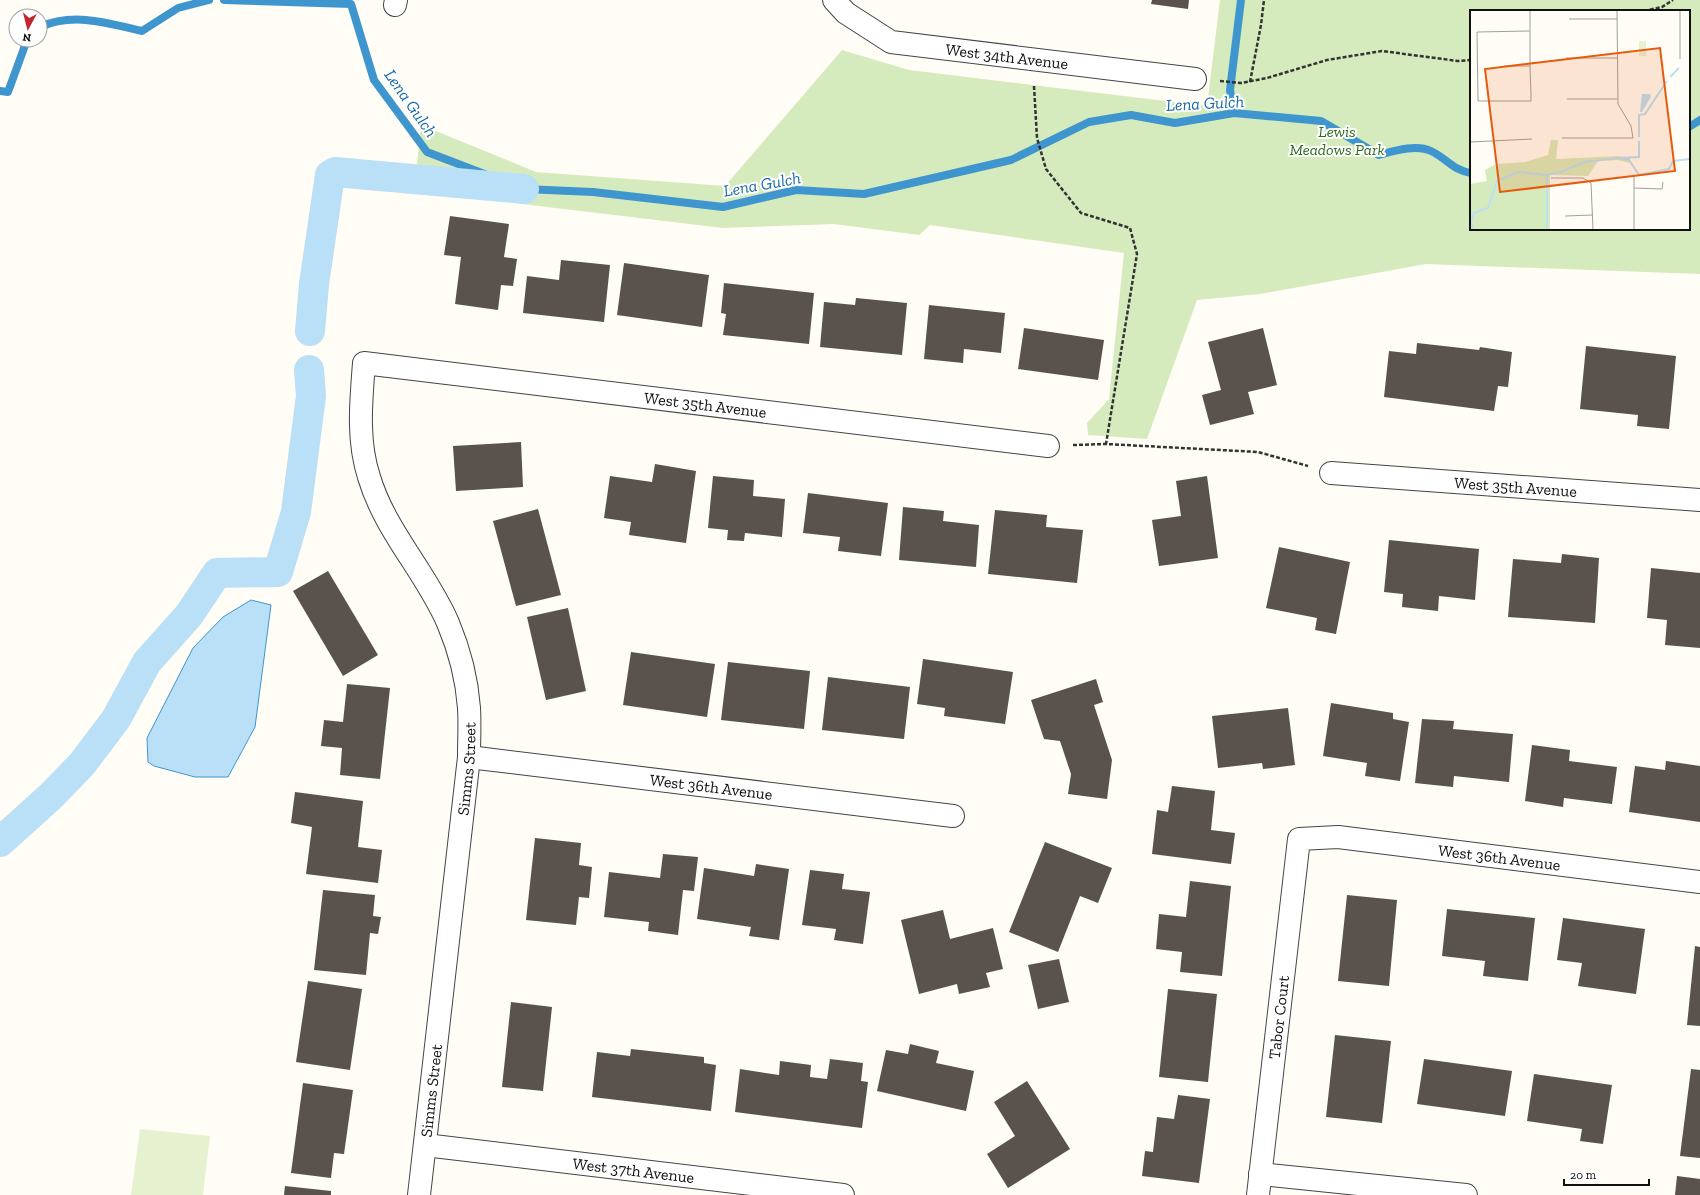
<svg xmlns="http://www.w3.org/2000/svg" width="1700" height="1195" font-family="'Zilla Slab',serif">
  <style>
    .green { fill: #d5ebbd; fill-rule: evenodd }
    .pitch { fill: #e6f2cf }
    .water { fill: #b9e0f7; stroke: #3f96cf }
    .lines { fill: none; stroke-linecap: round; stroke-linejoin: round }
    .stream { stroke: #3f96cf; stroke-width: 8 }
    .canal { stroke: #b9e0f7; stroke-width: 30 }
    .building { fill: #5a524d }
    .minor-casing { stroke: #444; stroke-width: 24 }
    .path { stroke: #333; stroke-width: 2.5; stroke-dasharray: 4 2; stroke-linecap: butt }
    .minor { stroke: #fff; stroke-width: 22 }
    .labels { text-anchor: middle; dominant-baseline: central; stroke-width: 4; stroke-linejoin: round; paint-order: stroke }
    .street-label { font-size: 16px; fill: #111; stroke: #fff }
    .park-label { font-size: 16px; font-style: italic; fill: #2f6b1f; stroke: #fff }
    .water-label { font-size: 17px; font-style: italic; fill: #1768a6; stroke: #fff }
    .inset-river { fill: none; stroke: #b9e0f7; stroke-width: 2 }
    .inset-road { fill: none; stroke: #a09f9a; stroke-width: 1 }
    .view { fill: #e8590c; fill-opacity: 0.15; stroke: #e8590c; stroke-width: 2 }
    .inset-edge { fill: none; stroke: #111; stroke-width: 2 }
  </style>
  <rect width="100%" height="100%" fill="#fffdf5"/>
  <path class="green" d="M1220 0H1700V274L1426 264 1260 294 1197 300 1147 439 1088 435 1087 423 1109 399 1124 253 930 225 919 235 834 224 723 228 522 204 416 174 421 125 536 172 725 186 842 50 909 70 1207 106ZM1471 11H1689V229H1471Z"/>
  <polygon class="pitch" points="140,1129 210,1136 203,1195 131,1195"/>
  <polygon class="water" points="251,600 271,605 255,727 228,777 195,777 154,766 148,762 147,738 193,648 223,617"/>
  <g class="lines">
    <g class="stream">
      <path d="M224 0 351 4 374 80 427 152 524 189 593 192 723 207 796 190 864 194 1011 160 1089 122 1131 115 1175 123 1234 113 1321 121 1379 155C1394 151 1416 144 1431 151 1446 158 1454 171 1471 173"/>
      <path d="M40 27C73 12 108 23 142 31L178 8 209 0"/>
      <polyline points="0,91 8,92 27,40"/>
      <polyline points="1234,113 1230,90 1241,0"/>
      <polyline points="1689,127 1700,120"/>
    </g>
    <g class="canal">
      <polyline points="310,331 314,284 330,175 335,172 524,189"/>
      <polyline points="0,842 51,796 82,764 116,719 147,662 189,615 217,573 278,572 296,512 311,396 309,370"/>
    </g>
  </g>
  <g class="building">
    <polygon points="1152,0 1189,0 1188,9 1151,4"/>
    <polygon points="450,216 509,224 504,257 517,259 513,286 501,285 498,310 455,304 461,257 444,255"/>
    <polygon points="561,260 610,265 604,322 523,313 527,276 559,280"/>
    <polygon points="624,263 709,275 702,327 617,315"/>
    <polygon points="724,283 814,293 809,344 723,335 726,314 721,313"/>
    <polygon points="856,298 907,303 902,355 820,347 824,302 855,305"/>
    <polygon points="929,305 1005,313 1001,353 964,349 963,363 924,359"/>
    <polygon points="1024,328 1104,340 1098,380 1018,369"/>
    <polygon points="1263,328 1277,385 1248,392 1254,414 1210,425 1202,395 1221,390 1208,342"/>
    <polygon points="1417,343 1479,350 1480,347 1512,352 1508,387 1498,386 1494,411 1384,397 1389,351 1416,354"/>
    <polygon points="1586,346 1676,356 1669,429 1637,426 1638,415 1580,409"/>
    <polygon points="521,442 523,487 456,491 453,446"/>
    <polygon points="655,464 696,471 686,543 629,535 631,522 604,518 610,476 652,482"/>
    <polygon points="713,476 754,480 753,496 785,499 782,537 745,533 744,541 727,540 728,530 708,528"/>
    <polygon points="1207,476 1218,558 1159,566 1152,520 1181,516 1176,481"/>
    <polygon points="808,493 888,503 881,556 838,551 840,537 803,533"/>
    <polygon points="903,507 944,511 943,521 979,525 976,567 899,560"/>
    <polygon points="538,509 561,595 516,606 493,521"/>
    <polygon points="995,510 1047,515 1046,527 1083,530 1077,583 988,574"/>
    <polygon points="1389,540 1479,549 1475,600 1439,596 1438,611 1402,607 1403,594 1384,592"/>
    <polygon points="1279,547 1350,562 1336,634 1315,630 1317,618 1266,608"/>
    <polygon points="1562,554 1599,558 1595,623 1508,617 1513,559 1561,563"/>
    <polygon points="1651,568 1700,573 1700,648 1665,645 1667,620 1647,618"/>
    <polygon points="328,571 378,655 343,676 293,591"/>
    <polygon points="568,608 586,691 546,700 527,617"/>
    <polygon points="631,652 715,664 707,717 623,705"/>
    <polygon points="923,659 1013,672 1005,724 944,716 945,708 917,704"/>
    <polygon points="728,662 810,671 804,729 721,720"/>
    <polygon points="828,677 910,687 904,739 822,730"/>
    <polygon points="1096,679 1103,702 1094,705 1112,760 1107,799 1068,794 1071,774 1060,741 1044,739 1031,700"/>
    <polygon points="347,684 390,688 380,779 340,775 342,748 321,746 324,720 343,722"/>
    <polygon points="1331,703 1393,713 1393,719 1409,722 1400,781 1365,776 1367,763 1323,756"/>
    <polygon points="1288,708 1295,765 1263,769 1262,763 1218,768 1212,716"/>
    <polygon points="1422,719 1454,721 1453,729 1513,734 1509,782 1454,776 1453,787 1415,783"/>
    <polygon points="1532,745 1570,750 1569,761 1617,767 1612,804 1564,798 1563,807 1525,801"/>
    <polygon points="1666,761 1700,766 1700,822 1629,812 1635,766 1665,770"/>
    <polygon points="1172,786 1215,791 1211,830 1235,833 1231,864 1152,854 1157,810 1168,812"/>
    <polygon points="295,792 363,801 358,847 382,850 378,883 306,874 312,827 291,823"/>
    <polygon points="535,838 581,843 579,865 592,867 589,898 579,897 576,925 526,920"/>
    <polygon points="1045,842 1112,868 1098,903 1080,896 1058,952 1009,932"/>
    <polygon points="663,854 698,857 694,891 683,890 678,935 648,931 649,922 604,917 609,872 660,878"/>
    <polygon points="756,864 789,869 779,940 749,936 751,927 697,919 704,868 754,876"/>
    <polygon points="810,870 844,874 842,889 870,892 863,944 834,940 836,929 802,925"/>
    <polygon points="1190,881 1231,886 1222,976 1180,972 1182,952 1156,949 1159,914 1186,917"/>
    <polygon points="323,890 375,895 373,916 381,917 378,934 370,933 366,975 314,970"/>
    <polygon points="1347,895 1397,900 1389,986 1338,981"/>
    <polygon points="1447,909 1535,918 1528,981 1483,976 1485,961 1442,956"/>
    <polygon points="943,910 950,939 993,928 1003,969 986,973 990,987 959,994 957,984 919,994 901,920"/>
    <polygon points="1563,918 1645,929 1636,994 1578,986 1582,963 1557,960"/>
    <polygon points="1695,946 1700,947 1700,1026 1687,1025"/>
    <polygon points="1059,959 1069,1002 1038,1009 1028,965"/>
    <polygon points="308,981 362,989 350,1070 296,1062"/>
    <polygon points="1168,989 1217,994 1208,1082 1159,1077"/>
    <polygon points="511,1002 552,1007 543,1091 502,1087"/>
    <polygon points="1335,1035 1391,1041 1382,1123 1326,1117"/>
    <polygon points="910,1044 939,1051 936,1063 974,1071 966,1111 877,1091 886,1050 908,1054"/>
    <polygon points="631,1049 704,1057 704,1063 716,1065 711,1111 592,1097 597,1052 630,1056"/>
    <polygon points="830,1059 863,1063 861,1081 868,1082 862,1128 735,1112 740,1069 779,1075 780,1061 811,1065 810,1077 827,1079"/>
    <polygon points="1424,1059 1512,1071 1505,1116 1417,1104"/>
    <polygon points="1691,1069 1700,1070 1700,1158 1680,1156"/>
    <polygon points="1534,1074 1612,1085 1603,1144 1580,1141 1582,1129 1527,1121"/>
    <polygon points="1027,1081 1070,1149 1008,1188 987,1154 1015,1136 994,1102"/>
    <polygon points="303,1083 353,1090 344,1154 334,1153 331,1178 291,1173"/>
    <polygon points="1178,1095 1210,1099 1199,1183 1142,1176 1145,1151 1153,1152 1157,1117 1174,1119"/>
    <polygon points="1677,1176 1700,1179 1700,1195 1675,1195"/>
    <polygon points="285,1186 331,1191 331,1195 284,1195"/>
  </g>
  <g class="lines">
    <defs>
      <g id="minor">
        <path id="s1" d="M834 0 846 13 891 42 1195 79"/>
        <polyline points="395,5 396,0"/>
        <path id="s2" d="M1331 473 1700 500"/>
        <path id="s3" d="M469 757 953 816"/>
        <path id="s4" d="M425 1145 843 1195"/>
        <polyline points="1260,1174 1466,1195"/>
        <path id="s5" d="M419 1195 469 757C469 741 470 724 469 708 467 680 459 649 448 623 426 572 385 531 369 477 357 440 361 402 364 363L1048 446"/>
        <path id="s6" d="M1258 1195 1299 839 1338 837 1700 882"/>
      </g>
    </defs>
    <use href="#minor" class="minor-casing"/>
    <g class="path">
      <polyline points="1644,11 1662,7 1673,0"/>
      <polyline points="1220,81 1241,83 1267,78 1327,60 1382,51 1458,61 1471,60"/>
      <polyline points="1250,82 1261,25 1264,0"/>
      <polyline points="1034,86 1037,138 1046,169 1081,213 1130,228 1137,254 1106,444"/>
      <polyline points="1073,445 1106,444 1258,452 1308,466"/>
    </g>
    <use href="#minor" class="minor"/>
  </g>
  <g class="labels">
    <g class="street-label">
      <text stroke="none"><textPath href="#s1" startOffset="188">West 34th Avenue</textPath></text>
      <text stroke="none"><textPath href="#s5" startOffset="1203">West 35th Avenue</textPath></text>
      <text stroke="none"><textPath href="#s2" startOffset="185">West 35th Avenue</textPath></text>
      <text stroke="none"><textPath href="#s5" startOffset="429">Simms Street</textPath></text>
      <text stroke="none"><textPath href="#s3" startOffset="244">West 36th Avenue</textPath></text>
      <text stroke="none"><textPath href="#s6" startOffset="560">West 36th Avenue</textPath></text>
      <text stroke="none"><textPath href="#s6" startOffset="179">Tabor Court</textPath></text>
      <text stroke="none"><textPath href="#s5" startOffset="105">Simms Street</textPath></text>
      <text stroke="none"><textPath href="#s4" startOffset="210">West 37th Avenue</textPath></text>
    </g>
    <g class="park-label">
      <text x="1337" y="131">Lewis<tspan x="1337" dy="18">Meadows Park</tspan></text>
    </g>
    <g class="water-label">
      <text transform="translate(411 103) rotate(55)">Lena Gulch</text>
      <text transform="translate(1205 103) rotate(-3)">Lena Gulch</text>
      <text transform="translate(762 184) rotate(-10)">Lena Gulch</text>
    </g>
  </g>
  <g transform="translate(1470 10)">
    <rect width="220" height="220" fill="#fffdf5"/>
    <path d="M81 130H88L86 149 149 146 160 148V153L148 150 128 151 118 166 80 165V220H0V174L17 171 15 160 26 154 55 152 78 145Z" fill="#d5ebbd"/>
    <path d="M169 31H176V46H169Z" fill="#e6f2cf"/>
    <path d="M172 84H180L181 87 172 102H170Z" fill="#b9e0f7"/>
    <path class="inset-river" d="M200 67 209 58M169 127V105L175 104 197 71M149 148 169 147V131M77 165V220M3 220 1 211 4 203 18 198 27 171 48 162 77 165 91 162 114 152 149 148 159 150 169 165 199 159 203 151 220 149"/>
    <path class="inset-road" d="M60 0V56L61 85V91H8L7 22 60 21M210 0V49M99 9H147M96 48H147M34 56H60M97 89H147M92 128H163L161 116 148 94 147 0M0 132 62 129M164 165V220M81 168H113L121 173 123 220M164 178 192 179 193 172M95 206 123 205"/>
    <path class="view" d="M190 38 205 161 30 182 15 59Z"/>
    <rect width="220" height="220" class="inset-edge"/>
  </g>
  <g transform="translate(28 28) rotate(187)"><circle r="19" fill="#ffffff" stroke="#a0a0a0"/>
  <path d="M0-3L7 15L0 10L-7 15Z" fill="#c4262e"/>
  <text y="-6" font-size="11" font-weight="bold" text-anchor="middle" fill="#111111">N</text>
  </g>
  <path d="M1564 1179v6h85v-6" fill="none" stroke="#111111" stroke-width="2"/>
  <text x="1570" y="1179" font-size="12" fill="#111111" stroke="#ffffff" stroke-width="3" paint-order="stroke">20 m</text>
</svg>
